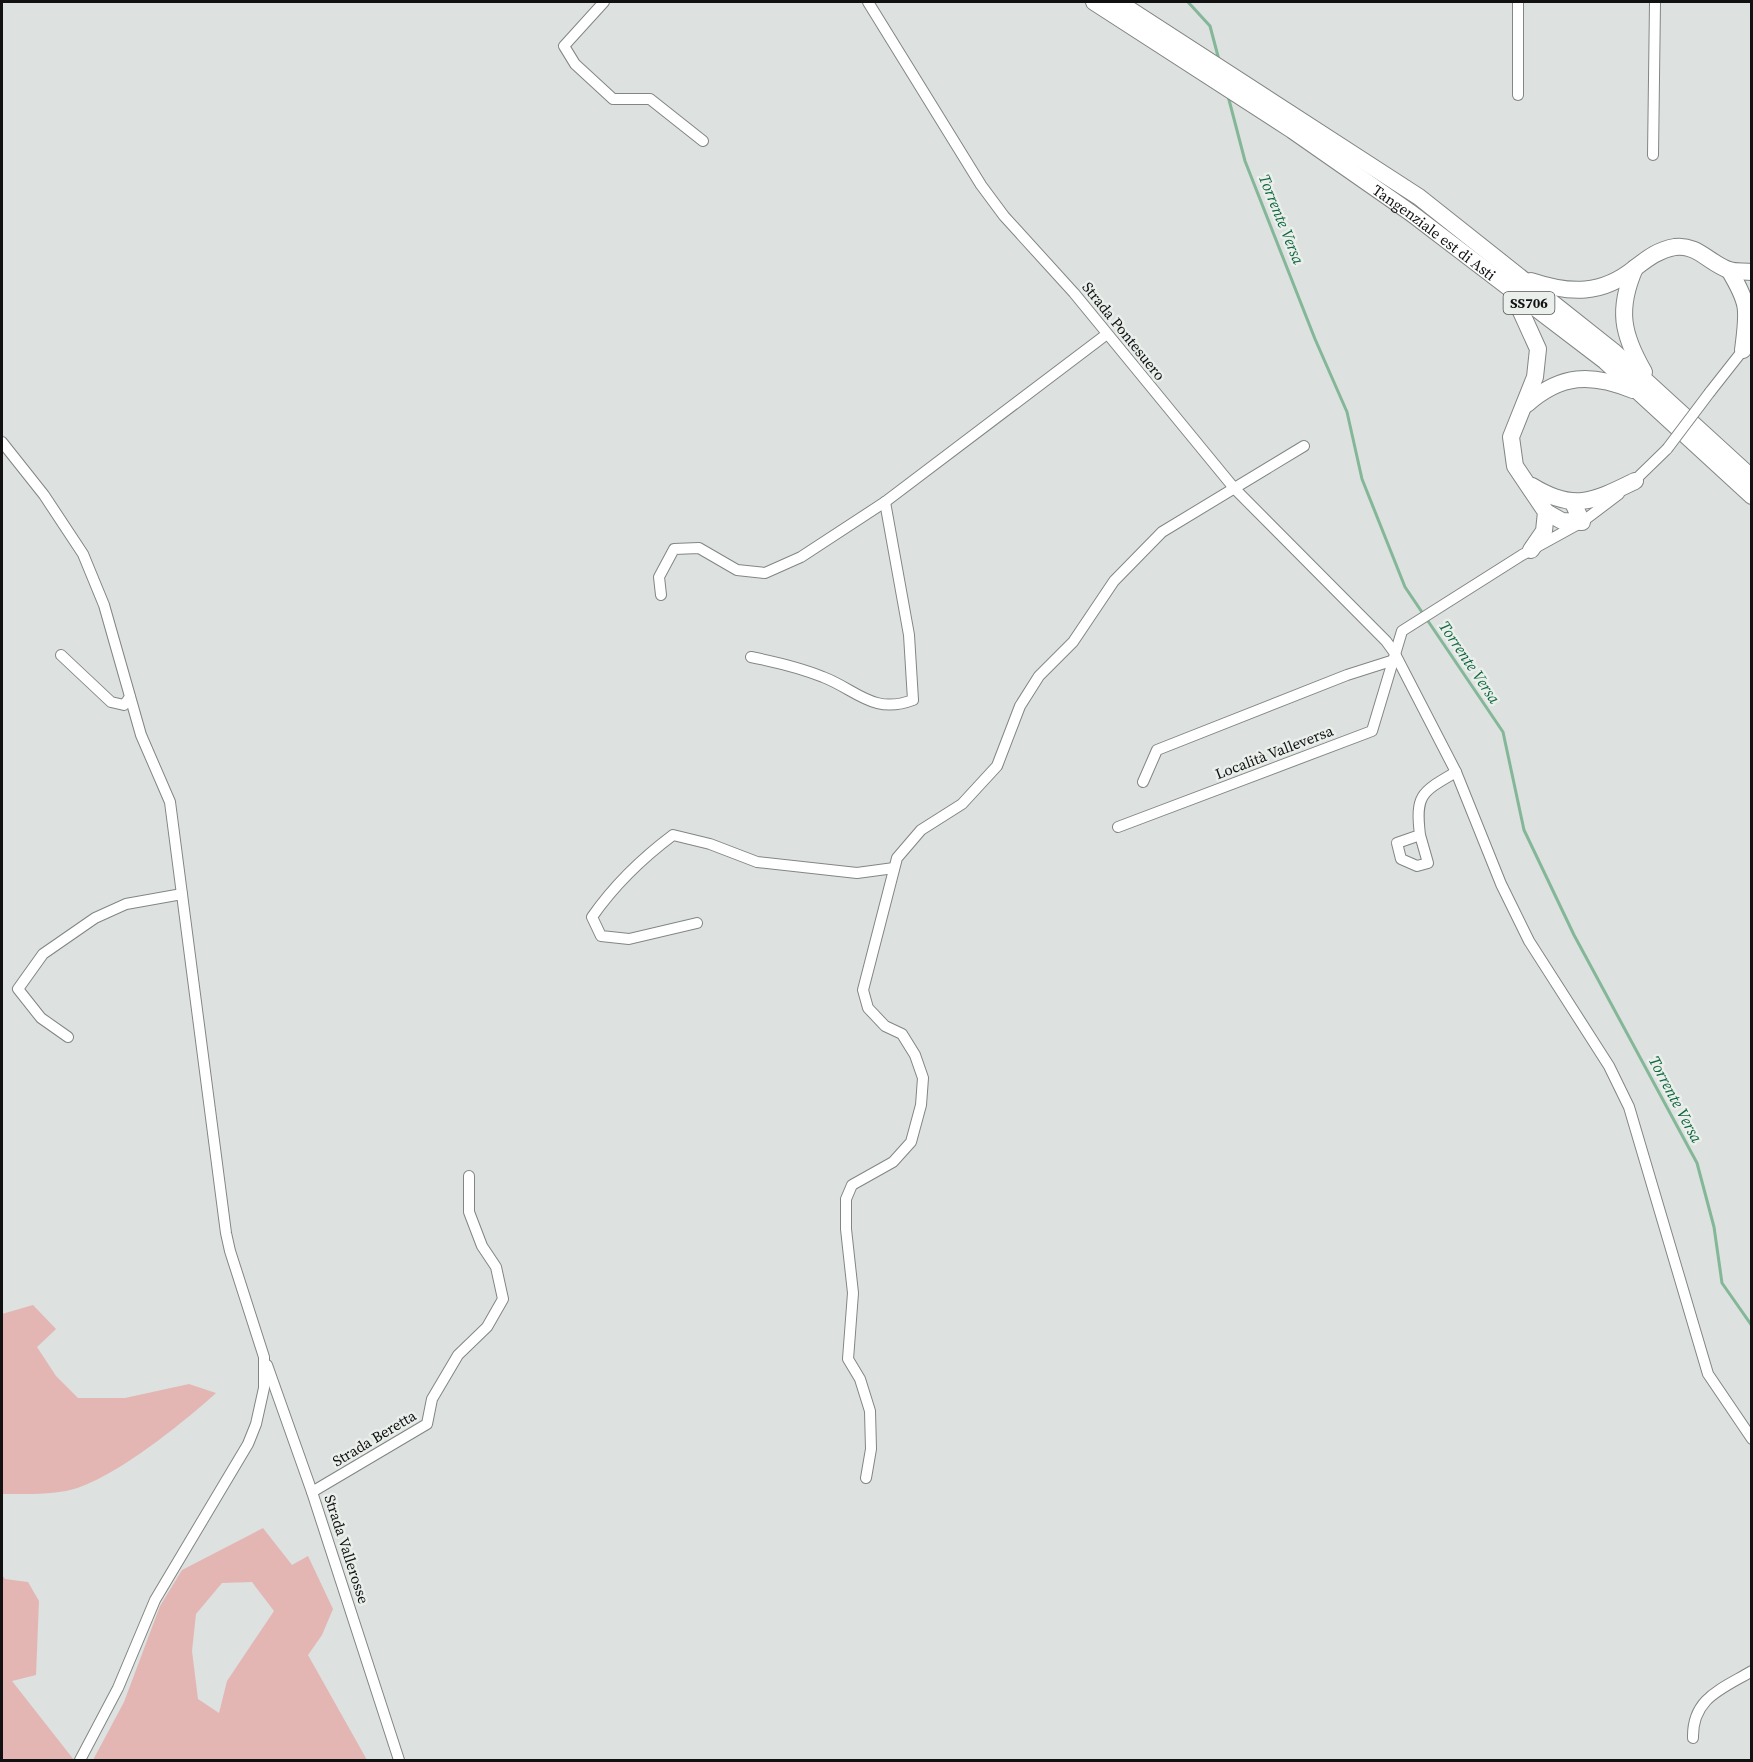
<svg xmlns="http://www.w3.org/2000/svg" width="1753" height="1762" font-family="'Source Serif 4',serif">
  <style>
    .green { fill: #e3b6b4; fill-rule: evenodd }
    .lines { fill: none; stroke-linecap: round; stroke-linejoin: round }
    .stream { stroke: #83b797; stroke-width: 3 }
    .minor-casing { stroke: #828683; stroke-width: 12 }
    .highway-casing { stroke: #828683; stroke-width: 18 }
    .minor { stroke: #fff; stroke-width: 10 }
    .highway { stroke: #fff; stroke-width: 16 }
    .minor-bridge-casing { stroke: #828683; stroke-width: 12; stroke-linecap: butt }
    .minor-bridge { stroke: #fff; stroke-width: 10 }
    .labels { text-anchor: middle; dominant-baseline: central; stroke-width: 5; stroke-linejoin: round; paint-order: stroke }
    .shield { fill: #eaefec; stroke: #515452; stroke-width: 1.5 }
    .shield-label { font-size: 14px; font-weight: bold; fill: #101110 }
    .street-label { font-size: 15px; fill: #101110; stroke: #eaefec }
    .water-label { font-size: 16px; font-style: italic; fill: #10683f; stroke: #eaefec }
  </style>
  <rect width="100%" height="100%" fill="#dde1df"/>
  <g class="green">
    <path d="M33 1305 56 1329 37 1347 56 1376 78 1398H125L189 1384 216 1393C183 1423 109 1483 66 1491 45 1495 23 1494 2 1494V1314Z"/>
    <path d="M263 1528 292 1565 308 1556 333 1609 322 1635 308 1655 367 1760H93L124 1702 160 1606 182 1570ZM252 1582 274 1611 227 1681 219 1713 198 1699 192 1651 196 1614 222 1583Z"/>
    <polygon points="2,1575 5,1579 28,1582 39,1601 36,1675 12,1681 74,1760 2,1760"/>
  </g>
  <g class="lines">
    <g class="stream">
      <polyline points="1188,2 1210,26 1219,60"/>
      <polyline points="1228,96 1245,161 1315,339 1347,412 1362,479 1405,587 1503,732 1524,830 1574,935 1697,1163 1714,1227 1722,1283 1752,1326"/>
    </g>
    <defs>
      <g id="minor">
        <polyline points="604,2 564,46 575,64 613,99 650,99 703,141"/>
        <polyline points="868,2 981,185 1004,216 1074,293 1234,488 1386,641 1394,652 1456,772 1501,884 1529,941 1609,1066 1629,1107 1708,1374 1752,1439"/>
        <polyline points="1518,95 1518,2"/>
        <polyline points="1653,155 1655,2"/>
        <polyline points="1710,392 1747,345"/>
        <polyline points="2,442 44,495 83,554 104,605 141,735 170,802 226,1233 230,1251 264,1357 264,1388 256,1424 248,1444 155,1600 118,1688 80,1760"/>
        <polyline points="1631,484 1667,449"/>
        <polyline points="661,595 659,577 674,549 699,548 737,570 765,573 801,557 885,502 1107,334"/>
        <polyline points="61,655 111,702 124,705 130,697"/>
        <path d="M751 657C776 662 799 667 823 677 857 690 873 715 913 700L909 635 885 502"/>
        <polyline points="1143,782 1157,750 1347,675 1391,661"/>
        <polyline points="1118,827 1372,731 1402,631 1522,555 1582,522 1619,494"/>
        <path d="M1420 835 1428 863 1417 866 1401 859 1397 843 1420 835C1415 794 1422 792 1456 772"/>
        <path d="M697 923 629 939 601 936 592 917C615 884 641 859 673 835L710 844 757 862 857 873 894 868"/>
        <polyline points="68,1037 41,1018 18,989 43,954 95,918 126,904 182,894"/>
        <polyline points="267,1365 312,1492 399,1760"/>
        <polyline points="866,1478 871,1449 870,1411 860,1379 848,1359 853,1293 846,1229 846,1199 852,1185 893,1162 911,1142 921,1105 923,1078 915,1055 902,1034 885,1026 868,1008 863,990 897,858 921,830 962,804 997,766 1020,706 1039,676 1073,642 1114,581 1162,532 1304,446"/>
        <polyline points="312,1492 427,1424 432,1399 458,1355 487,1327 503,1299 496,1267 482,1246 469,1212 469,1176"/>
        <path d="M1693 1738C1692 1698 1722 1689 1752 1671"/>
      </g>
      <g id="highway">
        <path id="s1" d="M1094 2 1292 130 1411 213 1605 361 1752 496"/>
        <polyline points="1118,2 1419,197 1613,351 1752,478"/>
        <path d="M1635 268C1617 309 1622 334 1644 372"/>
        <path d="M1729 270C1750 305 1748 310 1743 350"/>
        <path d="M1531 281C1570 294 1602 295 1635 268 1648 258 1658 250 1675 247 1697 244 1709 263 1729 270 1735 272 1744 271 1752 272"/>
        <polyline points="1513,294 1538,349 1535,377 1511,437 1515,466 1546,512 1544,531 1531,550"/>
        <path d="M1527 404C1561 374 1591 373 1633 390"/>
        <path d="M1532 486C1574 512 1594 501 1635 481"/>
        <polyline points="1546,512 1562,521 1582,522 1573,503"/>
      </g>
    </defs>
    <use href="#minor" class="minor-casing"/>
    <use href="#highway" class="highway-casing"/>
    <use href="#minor" class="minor"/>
    <use href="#highway" class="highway"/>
    <defs>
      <polyline id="minor-bridge" points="1667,449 1710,392"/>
    </defs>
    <use href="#minor-bridge" class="minor-bridge-casing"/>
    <use href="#minor-bridge" class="minor-bridge"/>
  </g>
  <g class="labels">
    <rect class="shield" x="1503.5" y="292" width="51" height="22" rx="4.5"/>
    <g class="shield-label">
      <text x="1529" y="303">SS706</text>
    </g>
    <g class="street-label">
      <text stroke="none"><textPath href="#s1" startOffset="411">Tangenziale est di Asti</textPath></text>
      <text transform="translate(1124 331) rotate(51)">Strada Pontesuero</text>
      <text transform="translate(1274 752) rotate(-21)">Località Valleversa</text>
      <text transform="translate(374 1438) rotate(-31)">Strada Beretta</text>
      <text transform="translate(347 1549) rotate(72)">Strada Vallerosse</text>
    </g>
    <g class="water-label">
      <text transform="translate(1282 219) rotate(68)">Torrente Versa</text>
      <text transform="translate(1470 662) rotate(56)">Torrente Versa</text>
      <text transform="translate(1676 1099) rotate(62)">Torrente Versa</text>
    </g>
  </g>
  <rect width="1753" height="1762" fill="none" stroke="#101110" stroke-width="6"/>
</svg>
